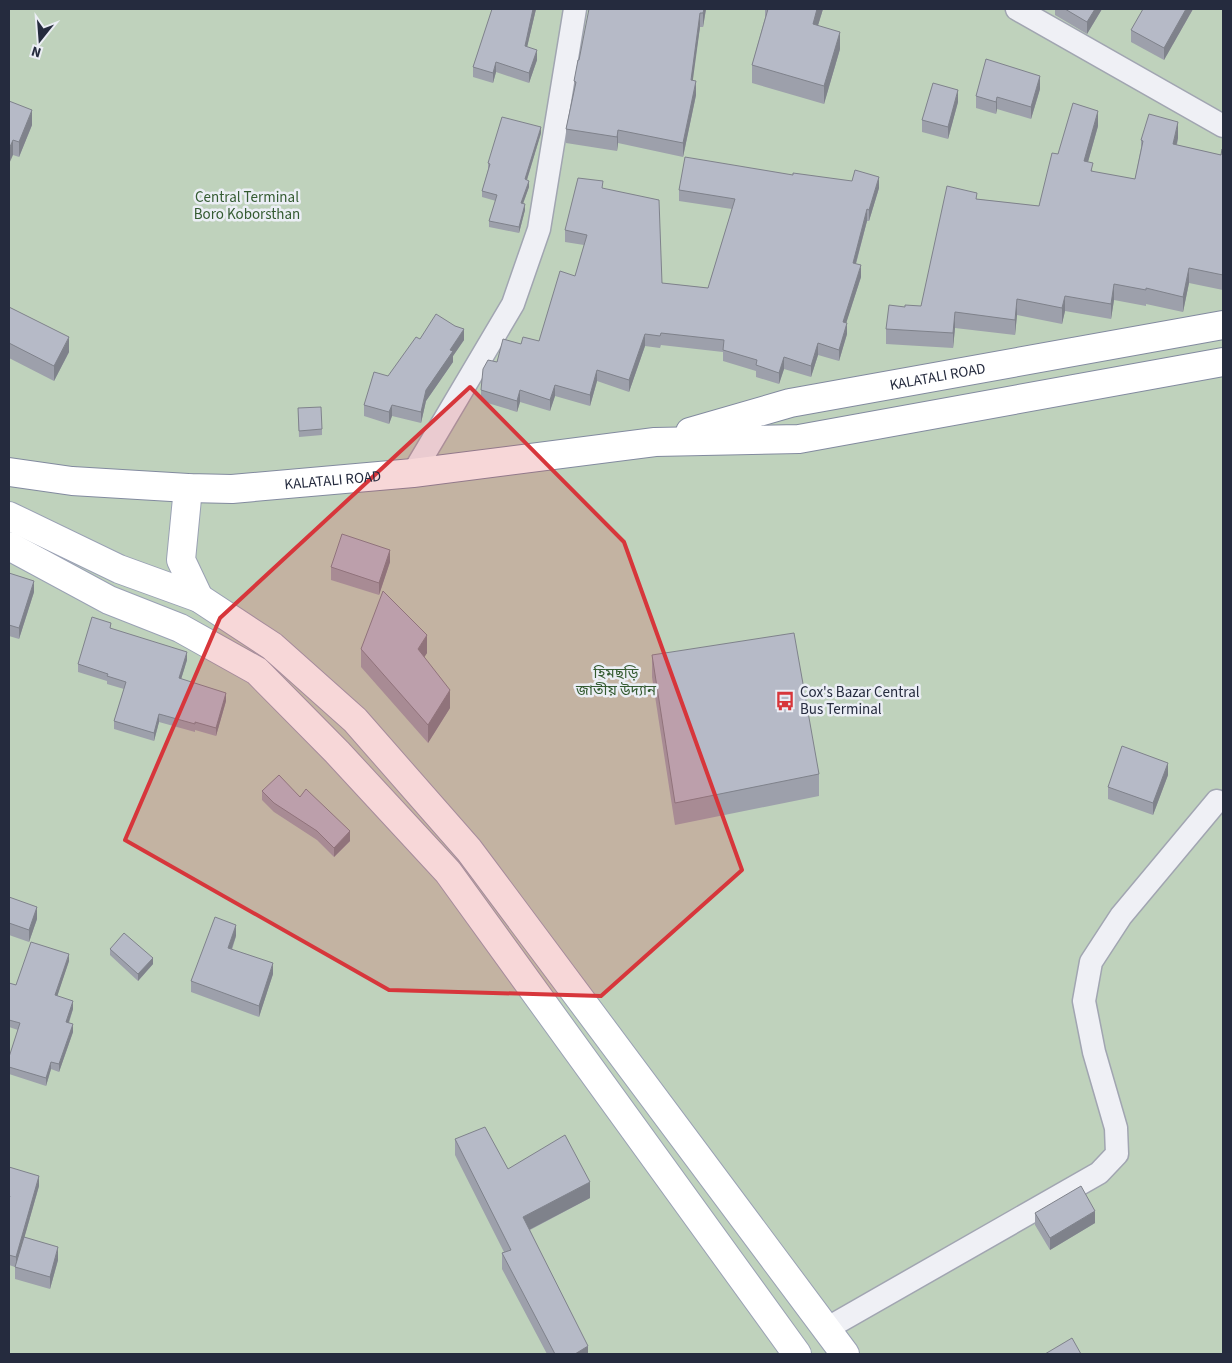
<svg xmlns="http://www.w3.org/2000/svg" width="1232" height="1363" font-family="'Source Sans 3','Noto Sans Bengali',sans-serif">
  <style>
    .green { fill: #bfd2bc }
    .lines { fill: none; stroke-linecap: round; stroke-linejoin: round }
    .minor-casing { stroke: #a1a5b1; stroke-width: 25 }
    .primary-casing { stroke: #9aa1b4; stroke-width: 30 }
    .trunk-casing { stroke: #828a9f; stroke-width: 30 }
    .minor { stroke: #eff0f5; stroke-width: 22 }
    .primary { stroke: #fff; stroke-width: 28 }
    .trunk { stroke: #fff; stroke-width: 28 }
    .wall { fill: #9da0ab }
    .shaded-wall { fill: #7f828b }
    .building { fill: #b6bac7; stroke: #7f828b }
    .marked { fill: #d7363b; fill-opacity: 0.2; stroke: #d7363b; stroke-width: 4; stroke-linejoin: round }
    .labels { text-anchor: middle; dominant-baseline: central; stroke-width: 5; stroke-linejoin: round; paint-order: stroke }
    .park-label { font-size: 15px; fill: #345b31; stroke: #ebeef5 }
    .street-label { font-size: 15px; fill: #252b3e; stroke: #ebeef5 }
    .poi-label { font-size: 15px; fill: #252b3e; stroke: #ebeef5; text-anchor: start }
  </style>
  <rect width="100%" height="100%" fill="#dcdfe7"/>
  <rect class="green" x="9" y="9" width="1214" height="1345"/>
  <g class="lines">
    <defs>
      <g id="minor">
        <polyline points="1017,9 1223,126"/>
        <polyline points="413,473 513,304 539,229 575,9"/>
        <polyline points="826,1329 1099,1173 1117,1154 1116,1128 1094,1052 1084,1001 1091,962 1121,916 1217,801"/>
      </g>
      <g id="primary">
        <polyline points="188,488 181,560 199,598"/>
        <polyline points="9,516 119,569 199,598 272,646 355,720 469,850 845,1354"/>
        <polyline points="9,546 109,600 180,628 257,671 337,752 448,872 797,1354"/>
      </g>
      <g id="trunk">
        <path id="s1" d="M690 432 790 403 1223 325"/>
        <path id="s2" d="M9 472 72 481 188 488 232 489 413 473 655 442 799 439 1223 362"/>
      </g>
    </defs>
    <use href="#minor" class="minor-casing"/>
    <use href="#primary" class="primary-casing"/>
    <use href="#trunk" class="trunk-casing"/>
    <use href="#minor" class="minor"/>
    <use href="#primary" class="primary"/>
    <use href="#trunk" class="trunk"/>
  </g>
  <g class="wall">
    <polygon points="488,9 536,9 527,47 537,60 529,83 496,72 493,83 473,77 473,67 492,10"/>
    <polygon points="706,9 703,27 700,27 692,81 696,95 683,157 618,143 617,151 566,143 566,129 574,89 574,81 579,60"/>
    <polygon points="765,9 823,9 818,25 840,49 824,104 752,83 752,65 765,18"/>
    <polygon points="1055,9 1102,9 1087,34 1055,15"/>
    <polygon points="1193,9 1164,60 1131,42 1131,30"/>
    <polygon points="1040,89 1031,119 997,109 996,114 976,108 976,96"/>
    <polygon points="9,101 32,125 19,157 13,155"/>
    <polygon points="958,102 948,139 922,132 922,120"/>
    <polygon points="1098,126 1088,162 1093,172 1135,179 1141,148 1141,140 1178,138 1177,145 1221,155 1223,150 1223,290 1189,283 1183,312 1146,304 1146,306 1114,300 1111,319 1065,311 1062,324 1017,315 1015,335 955,328 953,348 886,344 886,329 905,307 921,306 977,199 1039,206 1058,154"/>
    <polygon points="541,133 527,180 529,187 523,204 525,210 519,233 489,227 489,221 496,201 482,197 482,191 488,170 488,163"/>
    <polygon points="879,188 869,221 867,221 856,264 861,277 846,323 847,334 839,361 818,355 811,377 784,369 779,384 756,377 756,371 723,361 723,352 661,345 660,348 645,346 629,392 597,381 590,406 555,396 550,411 520,402 517,412 481,401 481,390 497,362 521,344 539,341 575,276 584,245 565,242 565,230 603,189 662,283 708,288 732,209 679,201 679,190"/>
    <polygon points="9,307 69,352 54,381 9,358"/>
    <polygon points="420,339 464,340 453,356 453,362 426,401 421,423 392,416 389,424 364,416 364,405"/>
    <polygon points="298,408 322,429 322,435 299,437"/>
    <polygon points="390,562 379,595 331,580 331,567"/>
    <polygon points="9,569 10,574 34,592 19,639 9,636"/>
    <polygon points="111,629 187,660 181,679 226,701 216,736 195,730 195,732 159,722 154,741 114,729 114,721 124,689 107,684 107,681 78,672 78,664"/>
    <polygon points="361,649 427,653 424,657 450,708 428,743 361,667"/>
    <polygon points="652,655 819,774 819,796 675,825 652,677"/>
    <polygon points="1168,775 1153,815 1108,799 1108,787"/>
    <polygon points="262,791 300,797 350,841 334,857 317,840 274,812 262,800"/>
    <polygon points="9,897 37,919 29,942 9,935"/>
    <polygon points="236,936 232,950 273,974 259,1017 191,992 191,981"/>
    <polygon points="110,949 153,964 138,981 110,955"/>
    <polygon points="69,961 57,996 73,1009 69,1023 73,1032 59,1072 51,1069 46,1086 9,1074 9,1057 18,1030 9,1027 9,983 16,985"/>
    <polygon points="455,1139 508,1169 590,1198 530,1230 588,1354 547,1354 502,1269 502,1253 504,1252 455,1155"/>
    <polygon points="9,1167 39,1186 24,1238 58,1260 50,1289 15,1279 15,1267 9,1265"/>
    <polygon points="1035,1213 1095,1223 1050,1250 1035,1225"/>
  </g>
  <g class="shaded-wall">
    <polygon points="533,9 536,9 525,56 525,46"/>
    <polygon points="704,9 706,9 703,27 703,13"/>
    <polygon points="817,9 823,9 813,42 813,24"/>
    <polygon points="1095,9 1102,9 1087,34 1087,22"/>
    <polygon points="1186,9 1193,9 1164,60 1164,48"/>
    <polygon points="700,13 700,27 691,94 691,80"/>
    <polygon points="840,32 840,49 824,104 824,86"/>
    <polygon points="537,50 537,60 529,83 529,73"/>
    <polygon points="496,62 496,72 493,83 493,73"/>
    <polygon points="1040,76 1040,89 1031,119 1031,107"/>
    <polygon points="696,81 696,95 683,157 683,143"/>
    <polygon points="958,90 958,102 948,139 948,127"/>
    <polygon points="997,97 997,109 996,114 996,102"/>
    <polygon points="32,110 32,125 19,157 19,142"/>
    <polygon points="1098,111 1098,126 1084,176 1084,161"/>
    <polygon points="1178,122 1178,138 1173,159 1173,144"/>
    <polygon points="541,127 541,133 525,186 525,179"/>
    <polygon points="618,130 618,143 617,151 617,137"/>
    <polygon points="13,140 13,155 9,164 9,149"/>
    <polygon points="879,177 879,188 869,221 869,210"/>
    <polygon points="529,181 529,187 521,209 521,203"/>
    <polygon points="525,204 525,210 519,233 519,227"/>
    <polygon points="867,209 867,221 853,274 853,263"/>
    <polygon points="861,265 861,277 843,333 843,322"/>
    <polygon points="1189,268 1189,283 1183,312 1183,297"/>
    <polygon points="1114,284 1114,300 1111,319 1111,304"/>
    <polygon points="1065,296 1065,311 1062,324 1062,308"/>
    <polygon points="1017,299 1017,315 1015,335 1015,320"/>
    <polygon points="955,312 955,328 953,348 953,333"/>
    <polygon points="847,323 847,334 839,361 839,350"/>
    <polygon points="464,329 464,340 453,356 453,362 426,401 421,423 421,412 426,390 450,350"/>
    <polygon points="645,334 645,346 629,392 629,380"/>
    <polygon points="69,337 69,352 54,381 54,366"/>
    <polygon points="818,343 818,355 811,377 811,366"/>
    <polygon points="784,357 784,369 779,384 779,373"/>
    <polygon points="597,370 597,381 590,406 590,395"/>
    <polygon points="555,385 555,396 550,411 550,400"/>
    <polygon points="520,390 520,402 517,412 517,401"/>
    <polygon points="392,405 392,416 389,424 389,412"/>
    <polygon points="390,550 390,562 379,595 379,583"/>
    <polygon points="34,581 34,592 19,639 19,628"/>
    <polygon points="427,635 427,653 418,667 418,649"/>
    <polygon points="187,652 187,660 179,686 179,678"/>
    <polygon points="450,690 450,708 428,743 428,725"/>
    <polygon points="226,693 226,701 216,736 216,728"/>
    <polygon points="159,714 159,722 154,741 154,733"/>
    <polygon points="1168,763 1168,775 1153,815 1153,803"/>
    <polygon points="350,831 350,841 334,857 334,848"/>
    <polygon points="37,907 37,919 29,942 29,930"/>
    <polygon points="236,925 236,936 228,959 228,948"/>
    <polygon points="69,954 69,961 55,1003 55,995"/>
    <polygon points="153,958 153,964 138,981 138,974"/>
    <polygon points="273,963 273,974 259,1017 259,1006"/>
    <polygon points="73,1001 73,1009 66,1030 66,1022"/>
    <polygon points="73,1024 73,1032 59,1072 59,1064"/>
    <polygon points="51,1062 51,1069 46,1086 46,1078"/>
    <polygon points="39,1176 39,1186 16,1267 16,1257"/>
    <polygon points="590,1182 590,1198 523,1233 523,1217"/>
    <polygon points="1095,1211 1095,1223 1050,1250 1050,1238"/>
    <polygon points="58,1247 58,1260 50,1289 50,1277"/>
    <polygon points="588,1346 588,1354 575,1354"/>
  </g>
  <g class="building">
    <polygon points="492,9 533,9 525,46 537,50 529,73 496,62 493,73 473,67"/>
    <polygon points="589,9 704,9 703,13 700,13 691,80 696,81 683,143 618,130 617,137 566,129 576,82 574,81 578,60 579,60"/>
    <polygon points="768,9 817,9 813,24 840,32 824,86 752,65"/>
    <polygon points="1065,9 1095,9 1087,22"/>
    <polygon points="1143,9 1186,9 1164,48 1131,30"/>
    <polygon points="986,59 1040,76 1031,107 997,97 996,102 976,96"/>
    <polygon points="933,83 958,90 948,127 922,120"/>
    <polygon points="9,101 32,110 19,142 13,140 9,149"/>
    <polygon points="1073,103 1098,111 1084,161 1093,163 1091,171 1135,179 1143,141 1141,140 1149,114 1178,122 1173,144 1221,155 1222,149 1223,150 1223,275 1189,268 1183,297 1146,288 1146,290 1114,284 1111,304 1065,296 1062,308 1017,299 1015,320 955,312 953,333 886,329 889,305 905,307 905,305 921,306 947,186 977,193 976,199 1039,206 1052,153 1058,154"/>
    <polygon points="502,117 541,127 525,179 529,181 521,203 525,204 519,227 489,221 497,195 482,191 490,164 488,163"/>
    <polygon points="685,157 793,175 793,173 852,181 855,170 879,177 869,210 867,209 853,263 861,265 843,322 847,323 839,350 818,343 811,366 784,357 779,373 756,365 757,360 723,350 724,340 661,333 660,336 645,334 629,380 597,370 590,395 555,385 550,400 520,390 517,401 481,390 483,369 488,360 497,362 503,339 521,344 523,337 539,341 560,271 575,276 587,235 565,230 578,178 603,181 602,188 659,200 662,283 708,288 735,199 679,190"/>
    <polygon points="9,307 69,337 54,366 9,343"/>
    <polygon points="436,314 455,326 464,329 450,350 453,351 426,390 421,412 392,405 389,412 364,405 374,372 388,376 416,337 420,339"/>
    <polygon points="321,407 322,429 299,431 298,408"/>
    <polygon points="342,534 390,550 379,583 331,567"/>
    <polygon points="9,573 34,581 19,628 9,625"/>
    <polygon points="383,591 427,635 418,649 450,690 428,725 361,649"/>
    <polygon points="92,617 111,623 110,628 187,652 179,678 226,693 216,728 195,722 195,724 159,714 154,733 114,721 126,682 107,676 108,674 78,664"/>
    <polygon points="794,633 819,774 675,803 652,655"/>
    <polygon points="1122,746 1168,763 1153,803 1108,787"/>
    <polygon points="279,775 300,797 306,789 350,831 334,848 317,831 274,803 262,791"/>
    <polygon points="9,897 37,907 29,930 9,923"/>
    <polygon points="215,917 236,925 228,948 273,963 259,1006 191,981"/>
    <polygon points="124,933 153,958 138,974 110,949"/>
    <polygon points="31,942 69,954 55,995 73,1001 66,1022 73,1024 59,1064 51,1062 46,1078 9,1067 9,1057 20,1023 9,1020 9,983 16,985"/>
    <polygon points="485,1127 508,1169 565,1135 590,1182 523,1217 588,1346 575,1354 555,1354 502,1253 511,1250 455,1139"/>
    <polygon points="9,1167 39,1176 16,1257 9,1255 9,1199 10,1196 9,1196"/>
    <polygon points="1081,1186 1095,1211 1050,1238 1035,1213"/>
    <polygon points="24,1237 58,1247 50,1277 15,1267"/>
    <polygon points="1072,1338 1081,1354 1045,1354"/>
  </g>
  <path class="marked" d="M470 387 624 542 742 870 601 996 389 990 125 840 220 618Z"/>
  <defs>
    <symbol id="bus-bare" viewBox="-9 -9 18 18"><path d="M-5-6H5V4H4V6H2V4H-2V6H-4V4H-5ZM-3.5-4V0h7V-4ZM-3.5 1.2v1.5H-2V1.2ZM2 1.2v1.5H3.5V1.2Z" fill="#d7363b" stroke="#ebeef5" stroke-width="2.5" paint-order="stroke"/></symbol>
  </defs>
  <g fill-rule="evenodd">
    <use href="#bus-bare" x="771" y="687" width="28" height="28"/>
  </g>
  <g class="labels">
    <g class="park-label">
      <text x="247" y="197">Central Terminal<tspan x="247" dy="17">Boro Koborsthan</tspan></text>
      <text x="616" y="673">হিমছড়ি<tspan x="616" dy="17">জাতীয় উদ্যান</tspan></text>
    </g>
    <g class="street-label">
      <text stroke="none"><textPath href="#s1" startOffset="254">KALATALI ROAD</textPath></text>
      <text stroke="none"><textPath href="#s2" startOffset="325">KALATALI ROAD</textPath></text>
    </g>
    <g class="poi-label">
      <text x="800" y="692">Cox's Bazar Central<tspan x="800" dy="17">Bus Terminal</tspan></text>
    </g>
  </g>
  <rect width="1232" height="1363" fill="none" stroke="#252b3e" stroke-width="20"/>
  <g transform="translate(40 40) rotate(197)" stroke="#ebeef5" stroke-width="4" paint-order="stroke">
  <path d="M0-4L9 19L0 12L-9 19Z" fill="#252b3e"/>
  <text y="-8" font-size="14" font-weight="bold" text-anchor="middle" fill="#252b3e">N</text>
  </g>
</svg>
